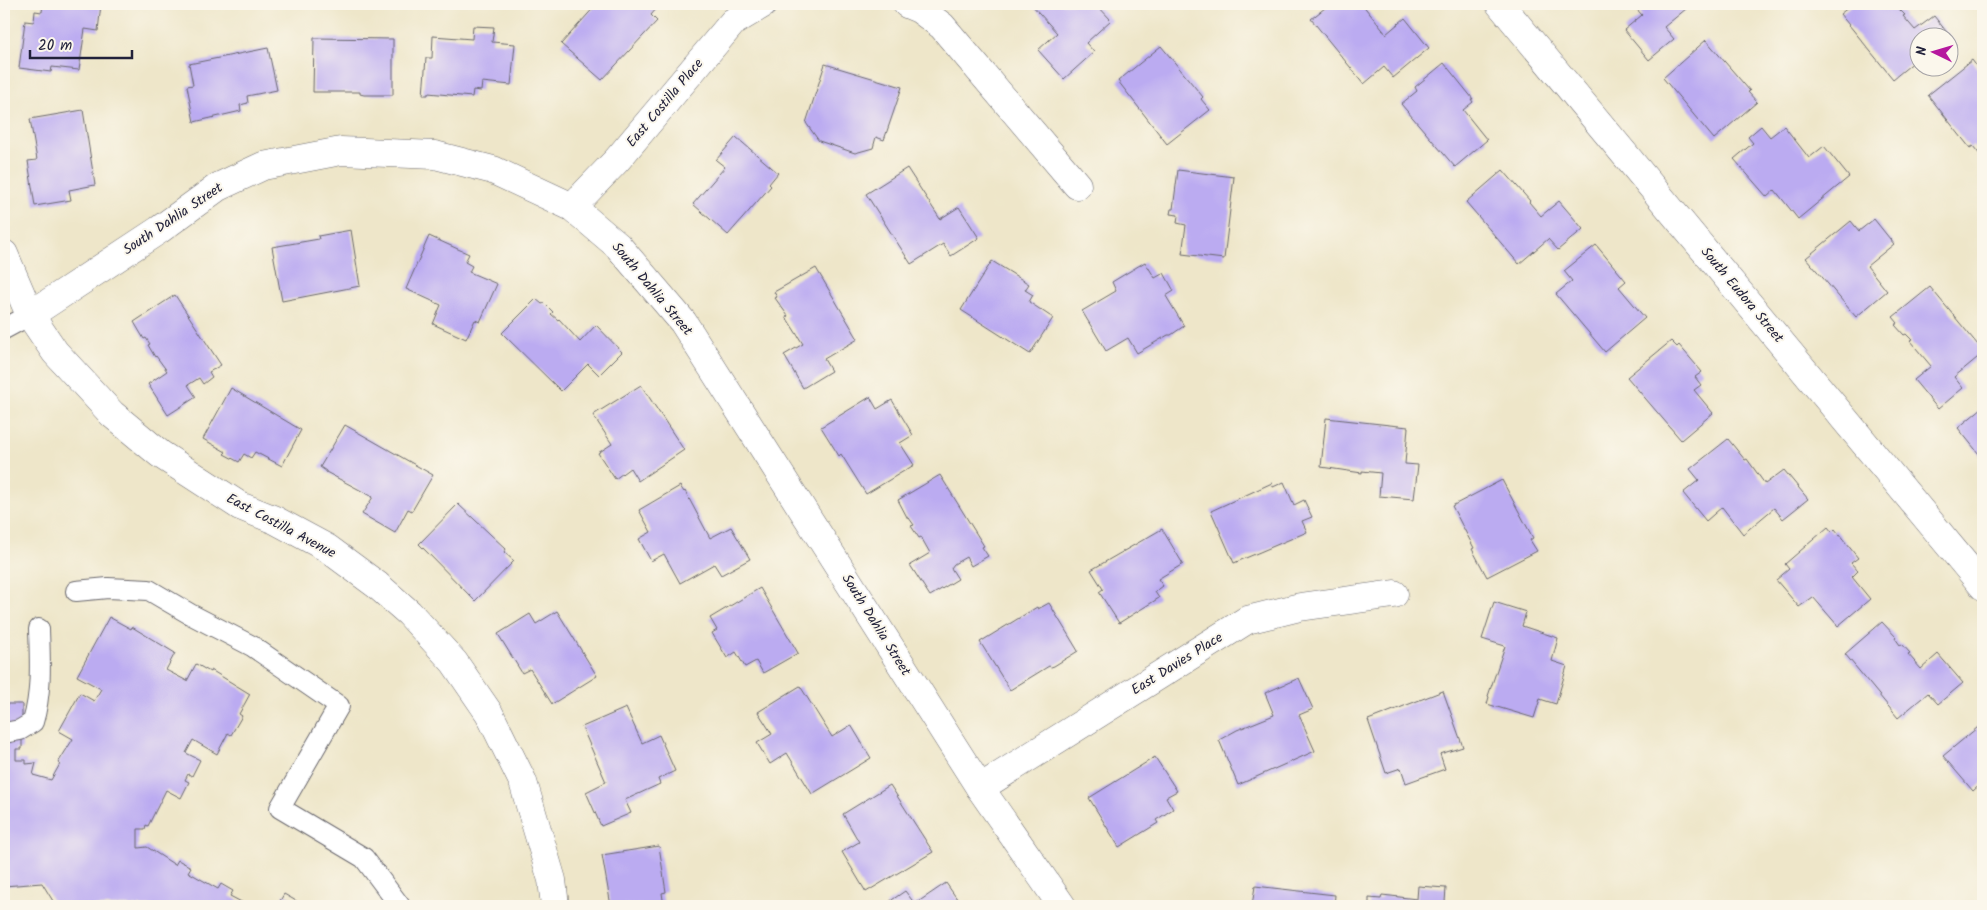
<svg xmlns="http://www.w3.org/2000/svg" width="1987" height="910" font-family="Kalam,sans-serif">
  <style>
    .building { fill: #bbabf1 }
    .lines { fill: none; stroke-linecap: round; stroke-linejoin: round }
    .service-casing { stroke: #69676d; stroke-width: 22 }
    .minor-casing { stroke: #69676d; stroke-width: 29 }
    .service { stroke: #fff; stroke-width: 20 }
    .minor { stroke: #fff; stroke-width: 28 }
    .labels { text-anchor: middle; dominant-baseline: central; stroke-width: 4; stroke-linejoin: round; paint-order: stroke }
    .street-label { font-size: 14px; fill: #22223b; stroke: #fbf7ec }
  </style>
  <rect width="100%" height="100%" fill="#fbf7ec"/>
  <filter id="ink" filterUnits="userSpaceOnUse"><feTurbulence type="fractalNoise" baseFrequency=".02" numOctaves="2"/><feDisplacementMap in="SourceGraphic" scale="10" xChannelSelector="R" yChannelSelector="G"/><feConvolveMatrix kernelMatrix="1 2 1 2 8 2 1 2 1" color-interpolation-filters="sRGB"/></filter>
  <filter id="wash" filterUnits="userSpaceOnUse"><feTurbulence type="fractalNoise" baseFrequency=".0096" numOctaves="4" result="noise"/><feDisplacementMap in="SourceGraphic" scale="20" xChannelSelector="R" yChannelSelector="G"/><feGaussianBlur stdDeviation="1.12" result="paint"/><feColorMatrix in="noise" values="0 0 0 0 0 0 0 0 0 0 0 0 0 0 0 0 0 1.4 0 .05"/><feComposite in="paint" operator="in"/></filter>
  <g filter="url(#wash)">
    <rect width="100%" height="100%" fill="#eee6c9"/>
    <g id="blocks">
      <g class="building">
        <polygon points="43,4 101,4 98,31 85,29 79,70 52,67 51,72 19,68 25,21 34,22 35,11 42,12"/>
        <polygon points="597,4 652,4 657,8 651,15 657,21 602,80 561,44"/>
        <polygon points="1031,4 1096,4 1111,20 1086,43 1094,52 1064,79 1038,50 1057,33"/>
        <polygon points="1330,4 1362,4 1386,34 1405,18 1429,48 1393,78 1384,67 1364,84 1311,19"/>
        <polygon points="1632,4 1692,4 1664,27 1674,39 1649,60 1624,30 1642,15"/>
        <polygon points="1853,4 1894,4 1905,15 1903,16 1915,30 1934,16 1957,45 1950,51 1950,38 1920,38 1920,57 1893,79 1840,14"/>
        <polygon points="473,26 494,27 492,42 515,44 511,85 482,82 481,91 473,90 472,97 428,93 428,95 423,95 426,58 432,58 433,36 472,39"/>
        <polygon points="314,38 393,39 393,95 364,95 360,94 360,92 313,92"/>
        <polygon points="1706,40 1750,91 1748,92 1757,102 1714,139 1663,78"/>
        <polygon points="1161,46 1203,97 1201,99 1210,110 1167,144 1118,81"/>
        <polygon points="268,48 277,90 247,96 248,103 240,105 241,111 194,122 187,86 193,85 189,64"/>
        <polygon points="1972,60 1983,75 1983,154 1981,156 1973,146 1970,148 1928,95"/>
        <polygon points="1444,63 1473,99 1471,99 1473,102 1463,110 1487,140 1455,167 1401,104 1417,91 1415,87"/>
        <polygon points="825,64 902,87 884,140 876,137 873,148 855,153 819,141 806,123"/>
        <polygon points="83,110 95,185 69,190 71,200 35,206 28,161 37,160 30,119"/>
        <polygon points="1761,126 1770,137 1784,126 1809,158 1824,146 1849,177 1798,219 1775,190 1767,197 1734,159 1753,143 1748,137"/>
        <polygon points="736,137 778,173 769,184 771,186 728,235 693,204 725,167 716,160"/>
        <polygon points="907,168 940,219 959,207 979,238 951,256 943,244 911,264 866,194"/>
        <polygon points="1178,170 1234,177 1224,259 1182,254 1186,225 1177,223 1178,215 1170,214 1171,209 1173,209"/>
        <polygon points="1503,170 1530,201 1529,202 1541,216 1559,201 1583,229 1558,250 1548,239 1519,264 1466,202"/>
        <polygon points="1874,219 1894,244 1867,266 1887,291 1856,317 1806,258 1851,221 1859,231"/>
        <polygon points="351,230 360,286 282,301 272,247 319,239 318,236"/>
        <polygon points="429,236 469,254 465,262 472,266 469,272 497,284 480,322 475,320 466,339 433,324 441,305 406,289"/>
        <polygon points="1596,245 1626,281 1619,287 1645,318 1605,352 1556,294 1572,281 1564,271"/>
        <polygon points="992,261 1029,284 1025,290 1033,295 1029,302 1053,318 1030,354 961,310"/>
        <polygon points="1145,262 1155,278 1164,273 1174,291 1166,296 1184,326 1171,335 1168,335 1137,353 1128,338 1106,351 1082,311 1116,291 1112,282"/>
        <polygon points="816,268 858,339 824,359 831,371 803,388 784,355 803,344 786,317 788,316 775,298 777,297 774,292"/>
        <polygon points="1930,287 1983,351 1983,353 1954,377 1963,388 1938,409 1914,380 1931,366 1910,341 1912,340 1906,334 1904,335 1895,325 1898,323 1893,317"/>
        <polygon points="175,295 221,365 209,372 212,377 203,384 199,378 188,385 196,397 168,415 148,384 167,371 156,356 155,357 148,345 150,344 146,338 144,339 134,322"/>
        <polygon points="536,299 542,304 544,303 553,312 551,314 558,320 559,319 580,342 596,325 622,352 599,375 588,364 561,391 502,333"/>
        <polygon points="1671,341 1677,347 1679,345 1702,372 1695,377 1701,385 1694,390 1713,413 1681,440 1627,377"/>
        <polygon points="641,385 684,450 638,481 630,468 615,479 598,453 612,444 593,415"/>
        <polygon points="231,388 301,430 282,466 255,452 251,458 244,454 239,462 224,454 226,452 203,439"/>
        <polygon points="870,397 877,409 892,400 913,435 900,443 914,465 866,494 841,454 839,456 821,427"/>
        <polygon points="1983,407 1983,459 1958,428"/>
        <polygon points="1326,418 1408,427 1405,464 1418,465 1414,499 1379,496 1381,473 1362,471 1362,473 1321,467"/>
        <polygon points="345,425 433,475 412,511 408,509 395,533 362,514 373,497 326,472 326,471 320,467"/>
        <polygon points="1728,439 1745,460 1747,459 1765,484 1784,470 1808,499 1783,519 1774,508 1743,534 1722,507 1706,521 1683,493 1699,480 1690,469"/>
        <polygon points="940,475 984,546 982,547 988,556 971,566 966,557 954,564 951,568 958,579 930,596 910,565 930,553 921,537 919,538 911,526 914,525 909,518 908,519 898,500"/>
        <polygon points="1502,480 1533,538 1530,540 1537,551 1487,577 1472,549 1474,548 1452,506"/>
        <polygon points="1284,482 1294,505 1304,500 1312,517 1302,521 1307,532 1234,563 1211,511 1272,483 1273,487"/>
        <polygon points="680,486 684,492 685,491 710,538 731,527 750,559 721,575 714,564 680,583 664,554 651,561 639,539 651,532 639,510"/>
        <polygon points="458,504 506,549 504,552 514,561 475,601 419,544"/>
        <polygon points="1828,527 1832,532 1835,529 1858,558 1851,563 1858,571 1852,577 1870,599 1838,626 1813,597 1799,607 1776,580 1789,569 1785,564"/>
        <polygon points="1162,529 1183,564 1158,579 1163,586 1155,592 1159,598 1119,623 1099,592 1103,589 1091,570"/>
        <polygon points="760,588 798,653 763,673 756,661 745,667 736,652 727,658 712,633 717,630 710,618"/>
        <polygon points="1494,602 1526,612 1522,626 1558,638 1552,661 1567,666 1556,704 1540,699 1534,718 1487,704 1489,697 1488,696 1505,646 1482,639"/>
        <polygon points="1049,603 1078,651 1054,666 1051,667 1049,666 1010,690 980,642 1037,607 1038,609"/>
        <polygon points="557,611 597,676 552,704 530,669 522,673 498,634 530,614 536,624"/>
        <polygon points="109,617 131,629 132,627 175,653 166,670 187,681 196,664 210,672 211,670 250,694 239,714 242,716 231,735 228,733 217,754 193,740 186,753 200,760 192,776 188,774 185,780 189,782 181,798 166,790 148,826 146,825 145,829 138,829 138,848 147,847 175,865 178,860 191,867 188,872 218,889 221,884 233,891 230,896 249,906 56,906 42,883 4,886 4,704 22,704 22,749 16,749 16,760 26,760 26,764 36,763 33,775 51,780 60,764 58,763 73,739 59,731 80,693 94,701 101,689 77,676"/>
        <polygon points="1882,622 1896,637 1895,638 1900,645 1902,644 1910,653 1908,654 1921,669 1938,654 1963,683 1938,704 1928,693 1898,718 1845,654"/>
        <polygon points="1299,678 1313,709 1299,715 1315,751 1238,785 1219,740 1237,730 1274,715 1265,693"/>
        <polygon points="800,686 832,737 851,725 871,758 812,794 787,753 770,764 757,743 772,734 758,712"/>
        <polygon points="1443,691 1463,747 1440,754 1445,769 1406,783 1401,768 1386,773 1368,720"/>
        <polygon points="626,708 642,743 659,735 675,771 658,779 660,784 625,800 631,813 601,826 586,792 606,782 582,727"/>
        <polygon points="1983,723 1983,782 1973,791 1943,756"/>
        <polygon points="1155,757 1177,791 1166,797 1173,809 1156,820 1158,823 1119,847 1089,798"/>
        <polygon points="890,785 933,852 866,892 842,852 859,842 843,814"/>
        <polygon points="659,846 666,892 662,893 664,906 611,906 602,855"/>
        <polygon points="946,883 962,906 887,906 886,904 905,891 915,904"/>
        <polygon points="1255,886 1335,895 1334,906 1252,906"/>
        <polygon points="1418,886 1446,888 1445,902 1457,904 1457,906 1369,906 1369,898 1381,899 1382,895 1417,899"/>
        <polygon points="284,894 305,906 277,906"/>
      </g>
    </g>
  </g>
  <g filter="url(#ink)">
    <use href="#blocks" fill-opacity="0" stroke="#69676d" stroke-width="1"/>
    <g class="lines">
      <defs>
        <g id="service">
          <polyline points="4,329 30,315"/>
          <polyline points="76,591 108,588 149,590 190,614 252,646 339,706 280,808 364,858 400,906"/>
          <path d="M4 733 20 730 33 722C42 691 40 661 39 629"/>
        </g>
        <g id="minor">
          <polyline points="907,4 919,9 942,26 1077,185"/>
          <polyline points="1500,4 1983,586"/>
          <polyline points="572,207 617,160 733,22 763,4"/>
          <polyline points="4,254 30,315 55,352 112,414 160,454 240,506 275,520 327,548 377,585 409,613 454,662 489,713 523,782 552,880 555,906"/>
          <polyline points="30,315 159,230 218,187 263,166 341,151 435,155 493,170 572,207 618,246 683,322 980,788 1062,906"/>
          <polyline points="980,788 1247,620 1300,607 1394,594"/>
        </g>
      </defs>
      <use href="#service" class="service-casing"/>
      <use href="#minor" class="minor-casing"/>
      <use href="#service" class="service"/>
      <use href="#minor" class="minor"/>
    </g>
  </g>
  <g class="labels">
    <g class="street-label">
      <text transform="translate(665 103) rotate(-50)">East Costilla Place</text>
      <text transform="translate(173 219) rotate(-34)">South Dahlia Street</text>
      <text transform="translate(652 289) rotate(50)">South Dahlia Street</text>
      <text transform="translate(1742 295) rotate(50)">South Eudora Street</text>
      <text transform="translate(281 526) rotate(28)">East Costilla Avenue</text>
      <text transform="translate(876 625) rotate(58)">South Dahlia Street</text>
      <text transform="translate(1177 664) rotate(-32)">East Davies Place</text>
    </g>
  </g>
  <rect width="1987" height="910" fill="none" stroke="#fbf7ec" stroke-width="20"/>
  <g transform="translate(1934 52) rotate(275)"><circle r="24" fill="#fbf7ec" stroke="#a4a2a5"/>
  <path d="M0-4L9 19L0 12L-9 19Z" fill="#b5179e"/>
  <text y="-8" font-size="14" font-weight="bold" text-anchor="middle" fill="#22223b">N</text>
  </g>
  <path d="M30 50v8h102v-8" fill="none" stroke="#22223b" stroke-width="2.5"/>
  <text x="38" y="50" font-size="15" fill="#22223b" stroke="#fbf7ec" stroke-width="4" paint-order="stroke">20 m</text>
</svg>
